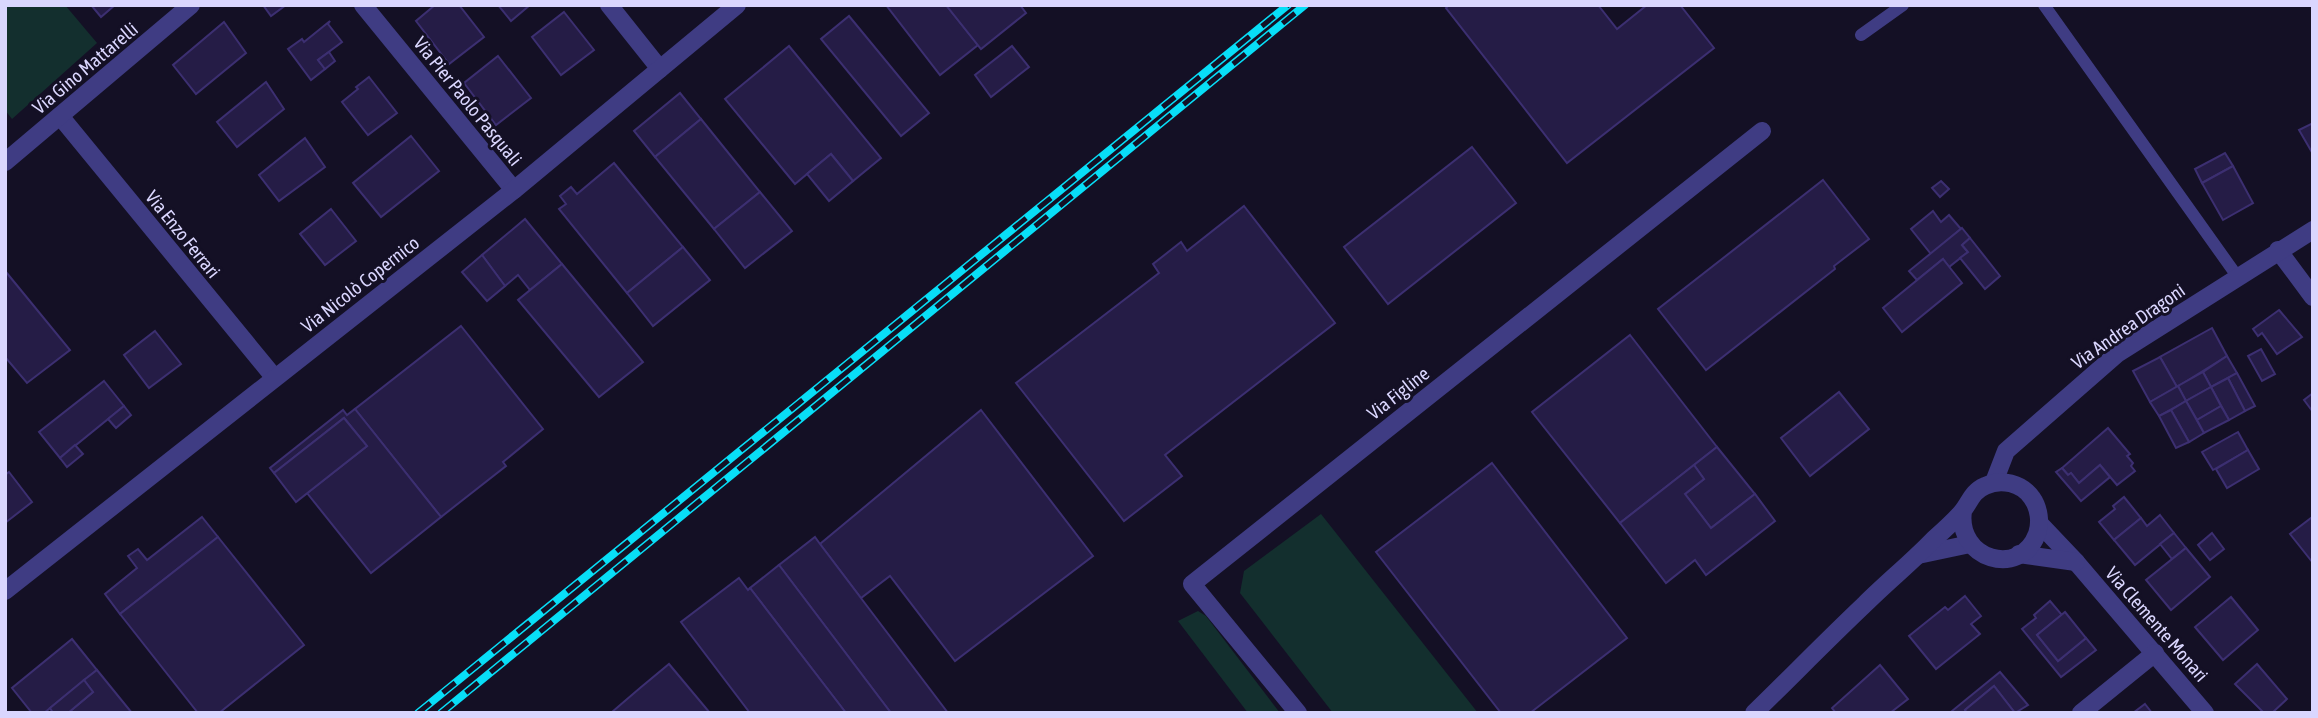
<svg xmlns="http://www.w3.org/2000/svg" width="2318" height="718" font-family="'Asap Condensed',sans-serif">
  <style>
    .green { fill: #132f2e }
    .building { fill: #251c46; stroke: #3c2f71; stroke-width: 2 }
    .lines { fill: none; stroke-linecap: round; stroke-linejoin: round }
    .service { stroke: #3f3c83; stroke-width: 12 }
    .minor { stroke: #3f3c83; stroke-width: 18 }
    .rail-casing { stroke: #08def7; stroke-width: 8 }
    .rail { stroke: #141025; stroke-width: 5; stroke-dasharray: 16; stroke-linecap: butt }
    .labels { text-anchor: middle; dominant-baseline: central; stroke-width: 6; stroke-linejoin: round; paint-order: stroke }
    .street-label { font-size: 19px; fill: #dad6fe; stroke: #141025 }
  </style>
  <rect width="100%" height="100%" fill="#141025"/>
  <g class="green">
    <polygon points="5,5 65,5 97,43 12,119 5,110"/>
    <polygon points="1321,514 1478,713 1333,713 1240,593 1244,571"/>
    <polygon points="1198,611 1206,616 1280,713 1248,713 1178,621"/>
  </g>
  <g class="building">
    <polygon points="91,5 115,5 101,17"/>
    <polygon points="263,5 286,5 271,16"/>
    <polygon points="435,5 459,5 484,37 449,64 416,21"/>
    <polygon points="498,5 530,5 511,21"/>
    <polygon points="886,5 946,5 978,45 940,75"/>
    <polygon points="946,5 1020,5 1026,13 981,49"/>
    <polygon points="1449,5 1598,5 1617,29 1647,5 1680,5 1714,48 1567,163 1446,8"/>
    <polygon points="564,12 594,50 561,75 532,37"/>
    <polygon points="849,16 929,113 901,136 821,39"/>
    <polygon points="330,21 328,24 342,42 318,60 325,69 311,80 288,49 302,39 304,42"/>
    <polygon points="224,22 246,53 196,94 173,65"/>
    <polygon points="789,46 881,158 853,181 831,154 795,184 725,99"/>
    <polygon points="1012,46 1029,67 991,97 975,75"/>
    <polygon points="329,52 335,61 325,69 318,60"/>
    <polygon points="498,56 531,98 496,125 464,83"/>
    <polygon points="369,77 397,113 368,135 342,102 358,89 356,87"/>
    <polygon points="266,82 284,109 237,147 217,122"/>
    <polygon points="680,93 701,119 655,157 634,131"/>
    <polygon points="701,119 760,192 714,229 655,157"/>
    <polygon points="2313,123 2313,154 2299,130"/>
    <polygon points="411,136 439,171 381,217 353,183"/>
    <polygon points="305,138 325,167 279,201 259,175"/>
    <polygon points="1472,147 1516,203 1388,304 1344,247"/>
    <polygon points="2225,153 2233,166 2202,183 2195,169"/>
    <polygon points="831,154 853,181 829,201 807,174"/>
    <polygon points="614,163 683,247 627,293 559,209 566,204 560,196 571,187 577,194"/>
    <polygon points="2233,166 2253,203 2223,220 2202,183"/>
    <polygon points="1823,180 1869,239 1834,266 1835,269 1706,370 1658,309"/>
    <polygon points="1941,181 1949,189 1940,197 1932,188"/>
    <polygon points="760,192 792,231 745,268 714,229"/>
    <polygon points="1244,206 1335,323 1165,455 1182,476 1124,521 1016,383 1159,273 1153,264 1181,242 1187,251"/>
    <polygon points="331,209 356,241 325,265 300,234"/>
    <polygon points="1933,211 1941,222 1949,215 1961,229 1931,254 1911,229"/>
    <polygon points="525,219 562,264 530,290 518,275 505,286 482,255"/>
    <polygon points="1962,228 1970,238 1962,245 1968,252 1949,267 1943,259 1917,280 1909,271"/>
    <polygon points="1970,238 2000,276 1985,289 1960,258 1968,252 1962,245"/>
    <polygon points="683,247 710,280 653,326 627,293"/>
    <polygon points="482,255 505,286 487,301 462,272"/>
    <polygon points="1943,259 1962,283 1902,332 1883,308"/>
    <polygon points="562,264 643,362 599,397 518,300"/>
    <polygon points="6,272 70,350 27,383 5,357"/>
    <polygon points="2279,310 2302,337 2277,354 2262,333 2258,336 2253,329"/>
    <polygon points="461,326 543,429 503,462 506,466 441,517 355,409"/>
    <polygon points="2212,328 2227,356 2177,387 2160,357"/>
    <polygon points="155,331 181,364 149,388 124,355"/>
    <polygon points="1630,335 1717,447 1620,523 1532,412"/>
    <polygon points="2261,349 2275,374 2262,381 2248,356"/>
    <polygon points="2227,356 2237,373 2211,387 2203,372"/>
    <polygon points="2160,357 2177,387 2150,402 2133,371"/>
    <polygon points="2203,372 2211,387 2186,401 2178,386"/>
    <polygon points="2237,373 2255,406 2245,411 2228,378"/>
    <polygon points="2228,378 2245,411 2229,420 2211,387"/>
    <polygon points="104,381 124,406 60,458 39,432"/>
    <polygon points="2178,386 2186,401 2159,416 2150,402"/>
    <polygon points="2211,387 2221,406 2197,420 2186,401"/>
    <polygon points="1839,392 1869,429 1810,476 1781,438"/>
    <polygon points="2313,393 2313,412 2304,400"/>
    <polygon points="2186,401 2204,433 2189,442 2171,410"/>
    <polygon points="124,406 131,415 116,428 108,419"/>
    <polygon points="2221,406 2229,420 2204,433 2197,420"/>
    <polygon points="355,409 441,517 371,573 307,493 367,446 344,418 274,473 270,468 343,410 347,415"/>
    <polygon points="981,410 1093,556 955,661 890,576 861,598 820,544"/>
    <polygon points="2171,410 2189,442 2176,448 2159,416"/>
    <polygon points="344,418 367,446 296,502 274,473"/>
    <polygon points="2108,428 2130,454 2127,456 2133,463 2131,466 2135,471 2117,485 2100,465 2079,483 2071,473 2068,475 2062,468"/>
    <polygon points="2238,432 2248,450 2213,470 2202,452"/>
    <polygon points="75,445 83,454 67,467 60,458"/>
    <polygon points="1717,447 1755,494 1711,528 1685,494 1704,479 1694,465"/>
    <polygon points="2248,450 2259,469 2227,488 2216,469"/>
    <polygon points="1492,463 1627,638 1530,713 1501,713 1376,552"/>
    <polygon points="1694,465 1704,479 1685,494 1711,528 1755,494 1775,521 1706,575 1695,560 1666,583 1620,523"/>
    <polygon points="2100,465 2110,477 2081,501 2056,472 2062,468 2068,475 2071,473 2079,483"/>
    <polygon points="9,472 32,502 5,523 5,475"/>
    <polygon points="2124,497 2141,518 2114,540 2099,522 2115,509 2113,506"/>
    <polygon points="2160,515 2174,533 2135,565 2114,540 2141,518 2147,526"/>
    <polygon points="202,517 218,537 120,614 105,594 137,568 128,556 138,549 147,560"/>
    <polygon points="2311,518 2313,521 2313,563 2290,534"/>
    <polygon points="2174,533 2186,548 2172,559 2160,544"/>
    <polygon points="2212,533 2224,549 2210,560 2198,545"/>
    <polygon points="218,537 304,645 219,713 198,713 120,614"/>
    <polygon points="815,537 820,544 948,713 891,713 779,565"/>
    <polygon points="2186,548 2210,577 2171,610 2146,580"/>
    <polygon points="779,565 891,713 846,713 750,588"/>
    <polygon points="739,578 748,590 750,588 846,713 750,713 681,622"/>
    <polygon points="1965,596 1981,616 1971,624 1980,634 1936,669 1909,636 1945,607 1948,610"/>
    <polygon points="2231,597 2258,630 2223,660 2195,627"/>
    <polygon points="2050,601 2062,615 2037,635 2058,661 2086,638 2096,650 2061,677 2022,629 2036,618 2034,615"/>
    <polygon points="2065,612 2086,638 2058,661 2037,635"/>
    <polygon points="72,639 97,670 44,713 32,713 12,688"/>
    <polygon points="669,664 710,713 612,712 640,688"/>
    <polygon points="2257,664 2287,699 2272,713 2264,713 2235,684"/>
    <polygon points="1880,665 1908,699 1890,713 1836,713 1832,708"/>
    <polygon points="97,670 132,713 68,713 93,692 84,680"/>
    <polygon points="2000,672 2028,705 2015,713 1994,686 1965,710 1967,713 1954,713 1952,711"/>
    <polygon points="84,680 93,692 68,713 53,713 50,708"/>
    <polygon points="1994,686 2015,713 1967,713 1965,710"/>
    <polygon points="2145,704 2152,713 2133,713"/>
  </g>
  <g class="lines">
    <g class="service">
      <polyline points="2044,5 2237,276"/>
      <polyline points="1861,35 1903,5"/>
    </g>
    <g class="minor">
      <polyline points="363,5 514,190"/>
      <polyline points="609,5 660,69"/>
      <polyline points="60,116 274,377"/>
      <polyline points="5,162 191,5"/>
      <polyline points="2278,250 2313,297"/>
      <polyline points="1994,482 2006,451 2117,354 2313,230"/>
      <polyline points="2039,523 2076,562 2205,713"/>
      <polyline points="2019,554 2076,562"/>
      <polyline points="1918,555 1970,544"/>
      <polyline points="5,591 514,190 737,5"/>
      <polyline points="1298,713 1192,584 1762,131"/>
      <path d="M1754 713C1791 677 1827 640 1864 605 1887 582 1912 562 1934 539 1943 531 1953 522 1961 513 1970 503 1971 492 1985 486 2001 478 2022 483 2032 498 2039 508 2041 522 2037 534 2020 579 1956 559 1963 511"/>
      <polyline points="2081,713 2155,653"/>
    </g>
    <defs>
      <g id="rail">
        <polyline points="418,713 1288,5"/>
        <polyline points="441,713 1305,5"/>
      </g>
    </defs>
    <use href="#rail" class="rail-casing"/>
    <use href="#rail" class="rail"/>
  </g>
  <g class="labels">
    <g class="street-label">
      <text transform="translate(85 68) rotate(-40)">Via Gino Mattarelli</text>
      <text transform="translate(468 101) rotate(51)">Via Pier Paolo Pasquali</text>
      <text transform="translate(183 234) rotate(51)">Via Enzo Ferrari</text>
      <text transform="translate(360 284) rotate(-38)">Via Nicolò Copernico</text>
      <text transform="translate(2128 326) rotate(-35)">Via Andrea Dragoni</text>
      <text transform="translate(1398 393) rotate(-38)">Via Figline</text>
      <text transform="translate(2157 624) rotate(49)">Via Clemente Monari</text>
    </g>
  </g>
  <rect width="2318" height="718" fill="none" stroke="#dad6fe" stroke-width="14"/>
</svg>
